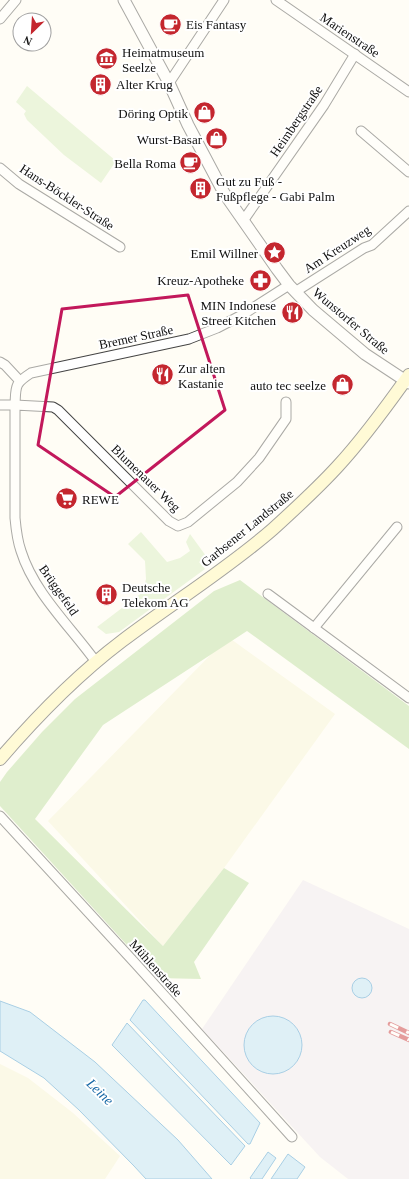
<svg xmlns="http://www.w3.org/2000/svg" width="409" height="1179" font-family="Georgia,serif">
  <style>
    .industrial { fill: #eee6ef }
    .farmland { fill: #f6f3d4 }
    .green { fill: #d5ebbd }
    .forest { fill: #b9dc9c }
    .water { fill: #b9e0f7; stroke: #3f96cf }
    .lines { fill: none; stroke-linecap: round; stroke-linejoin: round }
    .minor-casing { stroke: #444; stroke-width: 11 }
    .tertiary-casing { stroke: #444; stroke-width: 13 }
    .secondary-casing { stroke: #333; stroke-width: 14 }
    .minor { stroke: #fff; stroke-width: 9 }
    .tertiary { stroke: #fff; stroke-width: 11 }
    .secondary { stroke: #fff6b0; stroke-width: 12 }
    .rail-casing { stroke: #c4262e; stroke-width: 4.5 }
    .rail { stroke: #fff; stroke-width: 3; stroke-dasharray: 9; stroke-linecap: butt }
    .marked { fill: none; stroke: #c2185b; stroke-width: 3; stroke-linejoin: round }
    .labels { text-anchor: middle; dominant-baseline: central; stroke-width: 4; stroke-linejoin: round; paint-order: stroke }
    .poi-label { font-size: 13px; fill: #111; stroke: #fff; text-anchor: start }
    .street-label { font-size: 13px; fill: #111; stroke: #fff }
    .water-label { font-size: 14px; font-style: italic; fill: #1768a6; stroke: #fff }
  </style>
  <rect width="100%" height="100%" fill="#fffdf5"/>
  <polygon class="industrial" points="303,880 409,929 409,1179 348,1179 320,1157 202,1029"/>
  <g class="farmland">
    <polygon points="228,637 335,714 224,868 163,946 48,821"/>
    <polygon points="0,1064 28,1078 73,1113 120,1156 105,1179 0,1179"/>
  </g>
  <g class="green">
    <polygon points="27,86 116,161 101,183 64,155 27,120 24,114 26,111 16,102"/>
    <polygon points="141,532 167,562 180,558 190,551 186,542 190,534 206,556 199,562 205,569 119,632 106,634 97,627 143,592 146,579 145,561 128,544"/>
  </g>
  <polygon class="forest" points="240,580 409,706 409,749 247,631 103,725 35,819 163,946 224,868 249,883 194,962 201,979 157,978 0,806 0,782 7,772 42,732 75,699 214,591"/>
  <g class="water">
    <circle cx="362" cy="988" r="10"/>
    <polygon points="143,1000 145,1000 260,1123 250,1144 248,1144 130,1020"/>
    <polygon points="0,1001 30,1012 95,1062 178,1140 212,1179 146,1179 134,1166 79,1110 44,1078 0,1051"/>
    <circle cx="273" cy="1045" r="29"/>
    <polygon points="127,1023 245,1146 231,1165 112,1045"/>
    <polygon points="268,1152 276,1158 262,1179 251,1179 250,1178"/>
    <polygon points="288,1154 305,1167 297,1179 271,1179"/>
  </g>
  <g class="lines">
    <defs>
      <g id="minor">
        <polyline points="276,0 409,92"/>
        <polyline points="0,19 16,0"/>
        <polyline points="169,83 224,0"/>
        <polyline points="361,131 409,172"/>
        <polyline points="0,168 19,184 120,247"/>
        <polyline points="243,221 324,105 355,54"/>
        <polyline points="295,292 364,248 372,245 409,211"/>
        <polyline points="0,362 5,365 19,380"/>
        <path d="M0 405H15C16 386 14 384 31 373L189 339 217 328 242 315 289 285"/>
        <polyline points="268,594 409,698"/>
        <polyline points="314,628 397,527"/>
        <path d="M96 662C71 627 34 593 21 551 17 540 16 529 15 518V405L53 407 58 410 169 521 178 526 188 522 237 482 259 458 286 419V402"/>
        <polyline points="0,816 135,963 292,1137"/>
      </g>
      <polyline id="tertiary" points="124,0 169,83 188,125 224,193 277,269 289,285 313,310 365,354 409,383"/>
      <path id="secondary" d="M0 759C37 716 77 675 122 641 172 603 226 570 273 529 295 509 318 488 338 466 364 438 387 406 409 375"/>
    </defs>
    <use href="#minor" class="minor-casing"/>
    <use href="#tertiary" class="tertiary-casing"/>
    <use href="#secondary" class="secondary-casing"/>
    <use href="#minor" class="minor"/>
    <use href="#tertiary" class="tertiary"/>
    <use href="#secondary" class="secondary"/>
    <defs>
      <g id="rail">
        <polyline points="390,1024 409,1033"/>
        <polyline points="391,1032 409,1040"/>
      </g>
    </defs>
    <use href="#rail" class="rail-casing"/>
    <use href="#rail" class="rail"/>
  </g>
  <path d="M0 0H409V1179H0ZM188 295 225 410 115 497 38 445 62 309Z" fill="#fffdf5" fill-opacity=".55" fill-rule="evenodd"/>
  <path class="marked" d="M188 295 225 410 115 497 38 445 62 309Z"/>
  <defs>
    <symbol id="cafe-disc" viewBox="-11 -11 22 22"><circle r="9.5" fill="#c4262e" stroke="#fff"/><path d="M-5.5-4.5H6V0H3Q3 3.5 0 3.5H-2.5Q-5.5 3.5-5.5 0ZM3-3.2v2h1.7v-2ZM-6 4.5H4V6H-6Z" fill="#fff"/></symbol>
    <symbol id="museum-disc" viewBox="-11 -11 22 22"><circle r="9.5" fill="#c4262e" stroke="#fff"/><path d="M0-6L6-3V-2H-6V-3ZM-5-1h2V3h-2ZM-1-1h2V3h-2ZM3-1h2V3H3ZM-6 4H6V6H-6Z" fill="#fff"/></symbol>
    <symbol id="building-disc" viewBox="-11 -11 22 22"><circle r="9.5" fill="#c4262e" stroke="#fff"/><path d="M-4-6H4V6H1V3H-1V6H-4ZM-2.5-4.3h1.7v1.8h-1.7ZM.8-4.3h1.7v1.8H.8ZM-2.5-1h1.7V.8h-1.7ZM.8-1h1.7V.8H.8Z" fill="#fff"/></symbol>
    <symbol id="shop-disc" viewBox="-11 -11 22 22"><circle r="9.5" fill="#c4262e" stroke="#fff"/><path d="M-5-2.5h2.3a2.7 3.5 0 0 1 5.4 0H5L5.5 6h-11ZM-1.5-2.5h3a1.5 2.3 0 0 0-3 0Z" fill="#fff"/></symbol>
    <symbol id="sight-disc" viewBox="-11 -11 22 22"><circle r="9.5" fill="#c4262e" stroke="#fff"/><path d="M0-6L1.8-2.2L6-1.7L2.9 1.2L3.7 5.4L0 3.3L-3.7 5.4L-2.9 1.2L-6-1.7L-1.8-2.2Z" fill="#fff"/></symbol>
    <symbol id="pharmacy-disc" viewBox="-11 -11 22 22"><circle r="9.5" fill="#c4262e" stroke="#fff"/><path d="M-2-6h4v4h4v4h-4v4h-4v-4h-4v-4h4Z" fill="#fff"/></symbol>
    <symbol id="restaurant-disc" viewBox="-11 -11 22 22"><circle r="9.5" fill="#c4262e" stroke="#fff"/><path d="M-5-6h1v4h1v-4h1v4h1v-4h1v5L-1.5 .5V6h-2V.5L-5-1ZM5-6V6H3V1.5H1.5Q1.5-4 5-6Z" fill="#fff"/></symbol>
    <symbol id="supermarket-disc" viewBox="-11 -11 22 22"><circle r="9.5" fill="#c4262e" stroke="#fff"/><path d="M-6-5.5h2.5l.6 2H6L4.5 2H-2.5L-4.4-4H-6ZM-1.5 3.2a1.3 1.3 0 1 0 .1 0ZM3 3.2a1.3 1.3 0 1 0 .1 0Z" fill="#fff"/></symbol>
  </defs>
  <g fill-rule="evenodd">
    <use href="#cafe-disc" x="158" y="12" width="25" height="25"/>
    <use href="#museum-disc" x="94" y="46" width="25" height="25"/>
    <use href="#building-disc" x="88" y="72" width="25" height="25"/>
    <use href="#shop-disc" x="192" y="100" width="25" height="25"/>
    <use href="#shop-disc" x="204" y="126" width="25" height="25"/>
    <use href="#cafe-disc" x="178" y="150" width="25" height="25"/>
    <use href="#building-disc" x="188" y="176" width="25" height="25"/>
    <use href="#sight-disc" x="262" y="240" width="25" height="25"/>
    <use href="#pharmacy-disc" x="248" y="268" width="25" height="25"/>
    <use href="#restaurant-disc" x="280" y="300" width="25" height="25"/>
    <use href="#restaurant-disc" x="150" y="362" width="25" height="25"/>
    <use href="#shop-disc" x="330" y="372" width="25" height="25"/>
    <use href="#supermarket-disc" x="54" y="486" width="25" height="25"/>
    <use href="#building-disc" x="94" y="582" width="25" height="25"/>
  </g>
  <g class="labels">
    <g class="poi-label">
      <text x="186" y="24">Eis Fantasy</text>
      <text x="122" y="52">Heimatmuseum<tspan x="122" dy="15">Seelze</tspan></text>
      <text x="116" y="84">Alter Krug</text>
      <text x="188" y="113" text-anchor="end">Döring Optik</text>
      <text x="202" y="139" text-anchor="end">Wurst-Basar</text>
      <text x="176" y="163" text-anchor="end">Bella Roma</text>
      <text x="216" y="181">Gut zu Fuß -<tspan x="216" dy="15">Fußpflege - Gabi Palm</tspan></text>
      <text x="258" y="253" text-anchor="end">Emil Willner</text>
      <text x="244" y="280" text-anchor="end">Kreuz-Apotheke</text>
      <text x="276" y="305" text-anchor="end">MIN Indonese<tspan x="276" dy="15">Street Kitchen</tspan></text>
      <text x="178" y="368">Zur alten<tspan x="178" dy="15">Kastanie</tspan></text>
      <text x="326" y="385" text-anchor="end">auto tec seelze</text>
      <text x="82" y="499">REWE</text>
      <text x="122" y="587">Deutsche<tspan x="122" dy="15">Telekom AG</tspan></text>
    </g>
    <g class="street-label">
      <text transform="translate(350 35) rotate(34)">Marienstraße</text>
      <text transform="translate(296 121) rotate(-56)">Heimbergstraße</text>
      <text transform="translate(67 197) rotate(33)">Hans-Böckler-Straße</text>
      <text transform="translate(337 249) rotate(-33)">Am Kreuzweg</text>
      <text transform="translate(351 321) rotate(40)">Wunstorfer Straße</text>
      <text transform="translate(136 337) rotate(-12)">Bremer Straße</text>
      <text transform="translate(146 478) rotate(44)">Blumenauer Weg</text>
      <text transform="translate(247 528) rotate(-39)">Garbsener Landstraße</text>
      <text transform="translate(59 590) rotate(55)">Brüggefeld</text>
      <text transform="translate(156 968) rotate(48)">Mühlenstraße</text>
    </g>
    <g class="water-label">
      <text transform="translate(100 1092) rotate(44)">Leine</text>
    </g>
  </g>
  <g transform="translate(32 32) rotate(205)"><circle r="19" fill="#ffffff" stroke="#a0a0a0"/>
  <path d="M0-3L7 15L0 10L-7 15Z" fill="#c4262e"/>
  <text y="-6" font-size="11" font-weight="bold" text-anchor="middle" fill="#111111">N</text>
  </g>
</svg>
